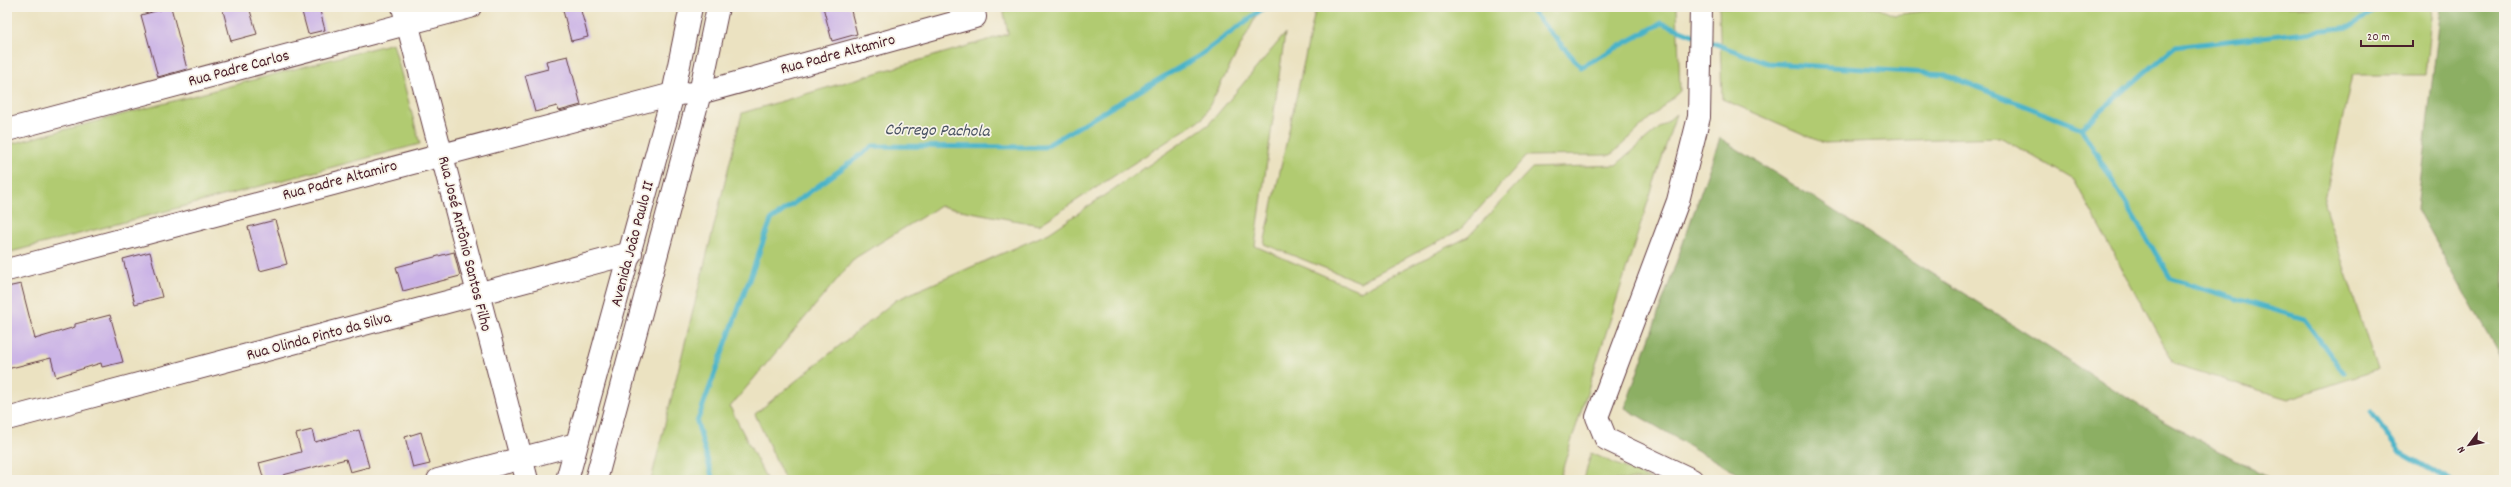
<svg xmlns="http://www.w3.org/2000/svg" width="2511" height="487" font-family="Dekko,sans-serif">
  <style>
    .green { fill: #b1cb71; stroke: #7e754e }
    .forest { fill: #8caf63; stroke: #6b6747 }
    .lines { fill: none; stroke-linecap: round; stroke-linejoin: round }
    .stream { stroke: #4ab3c8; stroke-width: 5 }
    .building { fill: #cab2e6 }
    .minor-casing { stroke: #623c42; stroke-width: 24 }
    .minor { stroke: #fff; stroke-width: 22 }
    .labels { text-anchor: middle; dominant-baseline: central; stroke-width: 3.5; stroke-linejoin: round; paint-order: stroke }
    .street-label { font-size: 16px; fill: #4a1f2b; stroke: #f7f3e8 }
    .water-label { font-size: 17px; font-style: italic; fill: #4a5362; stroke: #f7f3e8 }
  </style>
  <rect width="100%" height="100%" fill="#f7f3e8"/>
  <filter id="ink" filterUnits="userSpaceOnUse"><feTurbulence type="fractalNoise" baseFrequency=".025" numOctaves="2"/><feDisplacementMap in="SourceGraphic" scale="8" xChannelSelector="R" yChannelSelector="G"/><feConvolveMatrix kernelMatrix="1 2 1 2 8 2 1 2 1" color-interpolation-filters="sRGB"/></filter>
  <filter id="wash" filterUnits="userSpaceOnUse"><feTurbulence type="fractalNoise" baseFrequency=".012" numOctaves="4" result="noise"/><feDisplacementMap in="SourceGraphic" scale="16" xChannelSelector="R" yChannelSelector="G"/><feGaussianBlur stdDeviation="0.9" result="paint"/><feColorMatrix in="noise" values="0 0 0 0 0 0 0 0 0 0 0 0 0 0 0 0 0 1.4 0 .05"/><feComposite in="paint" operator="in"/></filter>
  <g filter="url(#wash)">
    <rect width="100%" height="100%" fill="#ebe2c1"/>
    <g class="green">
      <polygon points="1003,7 1261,7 1203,118 1039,225 940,206 855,258 730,407 767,480 651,480 742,113 1008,34"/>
      <polygon points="1316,7 1677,7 1680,91 1611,155 1526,156 1460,230 1360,282 1264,244"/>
      <polygon points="1719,7 1875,7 1894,15 1954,7 2432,7 2425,75 2352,75 2324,204 2377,370 2288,399 2174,364 2074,180 2000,137 1824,143 1722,99"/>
      <polygon points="1285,34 1255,246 1360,291 1468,237 1532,168 1616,165 1676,114 1559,480 785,480 755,414 896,300 1049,233 1209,124"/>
      <polygon points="393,43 420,144 7,253 7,145"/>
      <polygon points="1591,453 1652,480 1584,480"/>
    </g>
    <g class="forest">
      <polygon points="2441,7 2504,7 2504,364 2417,209"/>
      <polygon points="1720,138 2162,420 2273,480 1748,480 1625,408"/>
    </g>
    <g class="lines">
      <g class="stream">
        <polyline points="1528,7 1581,67 1662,23 1696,36"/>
        <polyline points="1705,40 1767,63 1943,74 2081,128 2171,279 2304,319 2344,373"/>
        <polyline points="2081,128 2174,47 2350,27 2379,7"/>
        <polyline points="2371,412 2400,452 2449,480"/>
        <polyline points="713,480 697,422 771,220 873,146 1044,147 1199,56 1265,7"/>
      </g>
    </g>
    <g id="blocks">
      <g class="building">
        <polygon points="171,7 187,69 158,77 141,15"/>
        <polygon points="222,7 249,7 257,34 231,41"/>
        <polygon points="319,7 325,30 308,34 302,12"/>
        <polygon points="562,7 580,7 588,37 571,41"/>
        <polygon points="823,7 850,7 857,34 832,41"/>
        <polygon points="568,56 581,105 559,111 557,106 535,112 525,75 548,69 546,61"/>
        <polygon points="275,220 287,264 260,271 248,227"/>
        <polygon points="150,252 162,297 135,304 123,259"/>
        <polygon points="454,252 460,276 403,291 396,267"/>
        <polygon points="21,284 35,339 75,327 75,324 110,315 123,362 102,367 101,363 56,377 51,358 7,369 7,287"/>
        <polygon points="312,430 315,442 359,430 369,467 350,472 346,459 283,475 284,480 264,480 259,463 301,452 296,434"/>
        <polygon points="421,432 430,464 413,468 405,437"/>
      </g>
    </g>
  </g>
  <g filter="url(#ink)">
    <use href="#blocks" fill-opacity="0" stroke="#623c42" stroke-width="1"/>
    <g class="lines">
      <defs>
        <g id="minor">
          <polyline points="403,7 527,480"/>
          <polyline points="7,130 470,7"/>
          <polyline points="7,270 673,94 700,93 975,17 973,7"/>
          <polyline points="7,419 631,253"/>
          <polyline points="438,480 576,444"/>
          <polyline points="567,480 673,94 691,7"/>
          <polyline points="596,480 700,93 718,7"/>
          <polyline points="1692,480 1606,439 1597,417 1678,201 1699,117 1701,7"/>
        </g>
      </defs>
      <use href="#minor" class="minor-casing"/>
      <use href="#minor" class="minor"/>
    </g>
  </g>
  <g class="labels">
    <g class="street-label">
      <text transform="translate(838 55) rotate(-15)">Rua Padre Altamiro</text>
      <text transform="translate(239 69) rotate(-15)">Rua Padre Carlos</text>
      <text transform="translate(340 181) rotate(-15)">Rua Padre Altamiro</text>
      <text transform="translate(464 244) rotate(76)">Rua José Antônio Santos Filho</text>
      <text transform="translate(633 244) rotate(-75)">Avenida João Paulo II</text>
      <text transform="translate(319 337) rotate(-15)">Rua Olinda Pinto da Silva</text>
    </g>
    <g class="water-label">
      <text transform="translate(937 132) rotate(1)">Córrego Pachola</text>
    </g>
  </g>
  <rect width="2511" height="487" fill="none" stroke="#f7f3e8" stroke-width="24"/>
  <g transform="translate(2469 445) rotate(238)" stroke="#f7f3e8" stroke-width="3" paint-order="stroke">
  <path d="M0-3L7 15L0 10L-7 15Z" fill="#4a1f2b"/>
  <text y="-6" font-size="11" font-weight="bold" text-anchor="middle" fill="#4a1f2b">N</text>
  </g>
  <path d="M2361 40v6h52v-6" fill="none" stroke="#4a1f2b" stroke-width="2"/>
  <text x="2367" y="40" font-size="12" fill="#4a1f2b" stroke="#f7f3e8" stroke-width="3" paint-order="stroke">20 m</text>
</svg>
